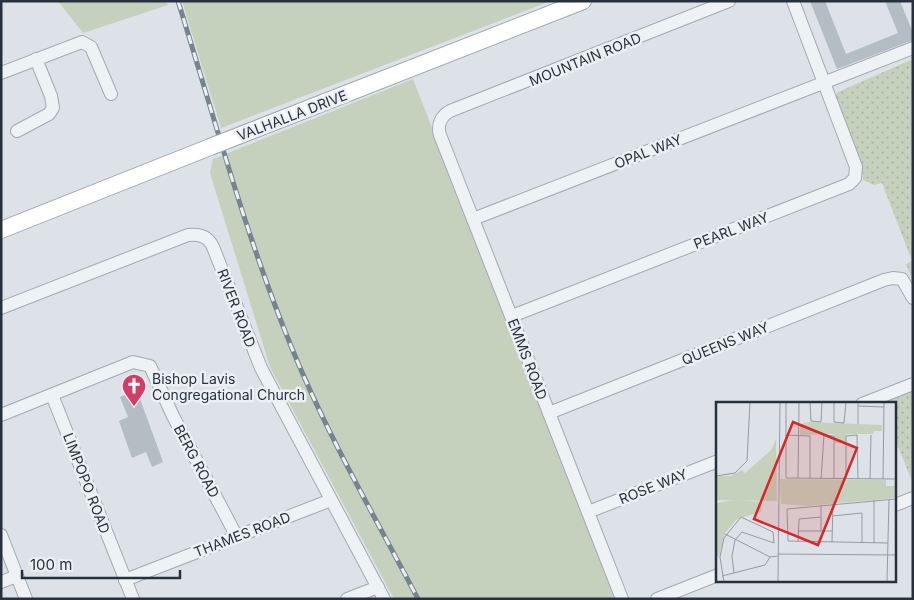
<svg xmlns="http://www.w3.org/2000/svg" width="914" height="600" font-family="Inter,sans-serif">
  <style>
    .green { fill: #c5d1bd }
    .park { fill: url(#park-dots) }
    .building { fill: #b4bcc4 }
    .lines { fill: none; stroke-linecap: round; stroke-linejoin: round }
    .minor-casing { stroke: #a2a9b1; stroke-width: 14 }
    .major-casing { stroke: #9ba8b3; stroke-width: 18 }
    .minor { stroke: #eff2f5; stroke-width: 12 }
    .major { stroke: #fff; stroke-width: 16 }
    .rail-casing { stroke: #768391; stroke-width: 5 }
    .rail { stroke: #ecf0f5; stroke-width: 3; stroke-dasharray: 9; stroke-linecap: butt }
    .major-bridge-casing { stroke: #9ba8b3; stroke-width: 18; stroke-linecap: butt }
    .major-bridge { stroke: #fff; stroke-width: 16 }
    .labels { text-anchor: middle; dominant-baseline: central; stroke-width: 5; stroke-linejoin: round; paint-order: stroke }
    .street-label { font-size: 14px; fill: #26313d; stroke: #ecf0f5 }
    .poi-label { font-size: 14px; fill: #26313d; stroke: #ecf0f5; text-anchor: start }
    .inset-road { fill: none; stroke: #939ba3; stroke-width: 1 }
    .view { fill: #d62828; fill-opacity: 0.15; stroke: #d62828; stroke-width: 2.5 }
    .inset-edge { fill: none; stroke: #26313d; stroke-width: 2.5 }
  </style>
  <defs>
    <pattern id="park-dots" width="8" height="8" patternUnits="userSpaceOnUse" patternTransform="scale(1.25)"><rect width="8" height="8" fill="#c5d1bd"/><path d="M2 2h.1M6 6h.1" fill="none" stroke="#a9b4a3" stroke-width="1.8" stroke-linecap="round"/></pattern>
  </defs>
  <rect width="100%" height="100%" fill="#dce2e7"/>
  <g class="green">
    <polygon points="58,1 166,1 168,5 83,33"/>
    <polygon points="182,1 551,1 221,128"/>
    <polygon points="413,79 617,599 394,599 270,367 210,173 213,159"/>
  </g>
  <g class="park">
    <polygon points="913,59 913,281 906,264 912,261 882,183 874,185 863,180 862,169 834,97 838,92"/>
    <polygon points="913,391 913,484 895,439 895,404 881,404"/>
  </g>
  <g class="building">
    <polygon points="810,1 825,1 846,54 898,33 885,1 900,1 913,33 913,40 837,69"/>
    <polygon points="136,388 163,462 152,467 146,452 132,458 119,421 128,417 120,397 125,395 124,392"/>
  </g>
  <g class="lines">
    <defs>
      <g id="minor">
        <polyline points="1,73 82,42 91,47 111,94"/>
        <polyline points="17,131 49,114 53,108 51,96 36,59"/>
        <polyline points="473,219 913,48"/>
        <path d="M1 308 188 235C200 234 208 236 213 247L261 368 384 599"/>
        <polyline points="512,316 849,184 855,178 856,167 793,1"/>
        <polyline points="52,395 133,599"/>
        <polyline points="862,404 913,384"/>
        <polyline points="549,413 884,280 893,278 902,279 913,298"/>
        <polyline points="1,415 133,362 150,366 173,416 237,537"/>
        <polyline points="895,505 913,498"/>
        <polyline points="588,512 718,461"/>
        <polyline points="1,535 26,599"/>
        <polyline points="125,580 331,500"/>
        <polyline points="1,582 17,576"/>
        <polyline points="347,599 378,587"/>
        <path d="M622 599 440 135C437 125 441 116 450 111L729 1"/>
        <polyline points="657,599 718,575"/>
      </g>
      <g id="major">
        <polyline points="325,102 583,1"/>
        <polyline points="1,230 210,147"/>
      </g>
    </defs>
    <use href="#minor" class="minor-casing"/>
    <use href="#major" class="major-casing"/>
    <use href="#minor" class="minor"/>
    <use href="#major" class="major"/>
    <defs>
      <path id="rail" d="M178 1C214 116 245 234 291 346 326 433 374 515 418 599"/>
    </defs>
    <use href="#rail" class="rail-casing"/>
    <use href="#rail" class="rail"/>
    <defs>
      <polyline id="major-bridge" points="210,147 325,102"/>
    </defs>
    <use href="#major-bridge" class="major-bridge-casing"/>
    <use href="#major-bridge" class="major-bridge"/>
  </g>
  <defs>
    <symbol id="church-pin" viewBox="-11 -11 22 30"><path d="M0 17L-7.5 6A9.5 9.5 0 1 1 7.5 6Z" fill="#d13d65" stroke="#ecf0f5"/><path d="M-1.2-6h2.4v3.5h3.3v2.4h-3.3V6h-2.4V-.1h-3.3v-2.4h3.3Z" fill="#fff"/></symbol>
  </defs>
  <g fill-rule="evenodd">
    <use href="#church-pin" x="120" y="372" width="28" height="38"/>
  </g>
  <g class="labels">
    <g class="street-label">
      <text transform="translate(585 59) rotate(-22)">MOUNTAIN ROAD</text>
      <text transform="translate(292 115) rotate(-21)">VALHALLA DRIVE</text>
      <text transform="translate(648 151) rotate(-21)">OPAL WAY</text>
      <text transform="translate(731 230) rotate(-21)">PEARL WAY</text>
      <text transform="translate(237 308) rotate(69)">RIVER ROAD</text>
      <text transform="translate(725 343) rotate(-22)">QUEENS WAY</text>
      <text transform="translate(528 359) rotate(69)">EMMS ROAD</text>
      <text transform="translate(197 461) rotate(62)">BERG ROAD</text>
      <text transform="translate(87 483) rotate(69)">LIMPOPO ROAD</text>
      <text transform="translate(653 486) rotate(-22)">ROSE WAY</text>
      <text transform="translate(242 534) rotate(-21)">THAMES ROAD</text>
    </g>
    <g class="poi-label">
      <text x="152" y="378">Bishop Lavis<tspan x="152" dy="16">Congregational Church</tspan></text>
    </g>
  </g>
  <g transform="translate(716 402)">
    <rect width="180" height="180" fill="#dce2e7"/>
    <path d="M60 37 61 99 0 98V74H15L26 68 29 71 55 48ZM64 77 170 78V84H180V96L89 104 65 102ZM18 98 46 100 45 110 21 117 9 131 3 155 0 154V101Z" fill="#c5d1bd"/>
    <path d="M93 20 166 23V29H158L157 32H131L129 41H119L118 32 84 33V22Z" fill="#c5d1bd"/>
    <path class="inset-road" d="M70 0V76L180 77M94 0 95 19 105 20 106 0M118 0V20L128 21 130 0M142 4 168 5M142 22V0M69 33 94 34V76M0 74 19 71 31 59 34 0M82 76 83 0M105 77 108 33 118 34V77M130 77V34L141 33 142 77M154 77 155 33M167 77 168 0M116 114 146 111V141M82 129H116M105 129V103M9 132 54 155 62 154M82 140 83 117 105 115M116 140 117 102M158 141V98M172 141 72 139 71 107 180 97M62 152 180 153M6 174 49 163 54 155M8 180 4 155 8 136 25 115 57 130 58 141 26 130 19 138 16 154 18 171M62 180 64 0M171 180 173 97"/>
    <path class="view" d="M77 20 141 46 102 143 38 117Z"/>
    <rect width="180" height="180" class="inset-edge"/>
  </g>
  <rect width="914" height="600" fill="none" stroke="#26313d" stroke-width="5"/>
  <path d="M22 570v8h158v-8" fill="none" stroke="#26313d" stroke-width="2.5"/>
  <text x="30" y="570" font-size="15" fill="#26313d" stroke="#ecf0f5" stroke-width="4" paint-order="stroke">100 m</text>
</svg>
